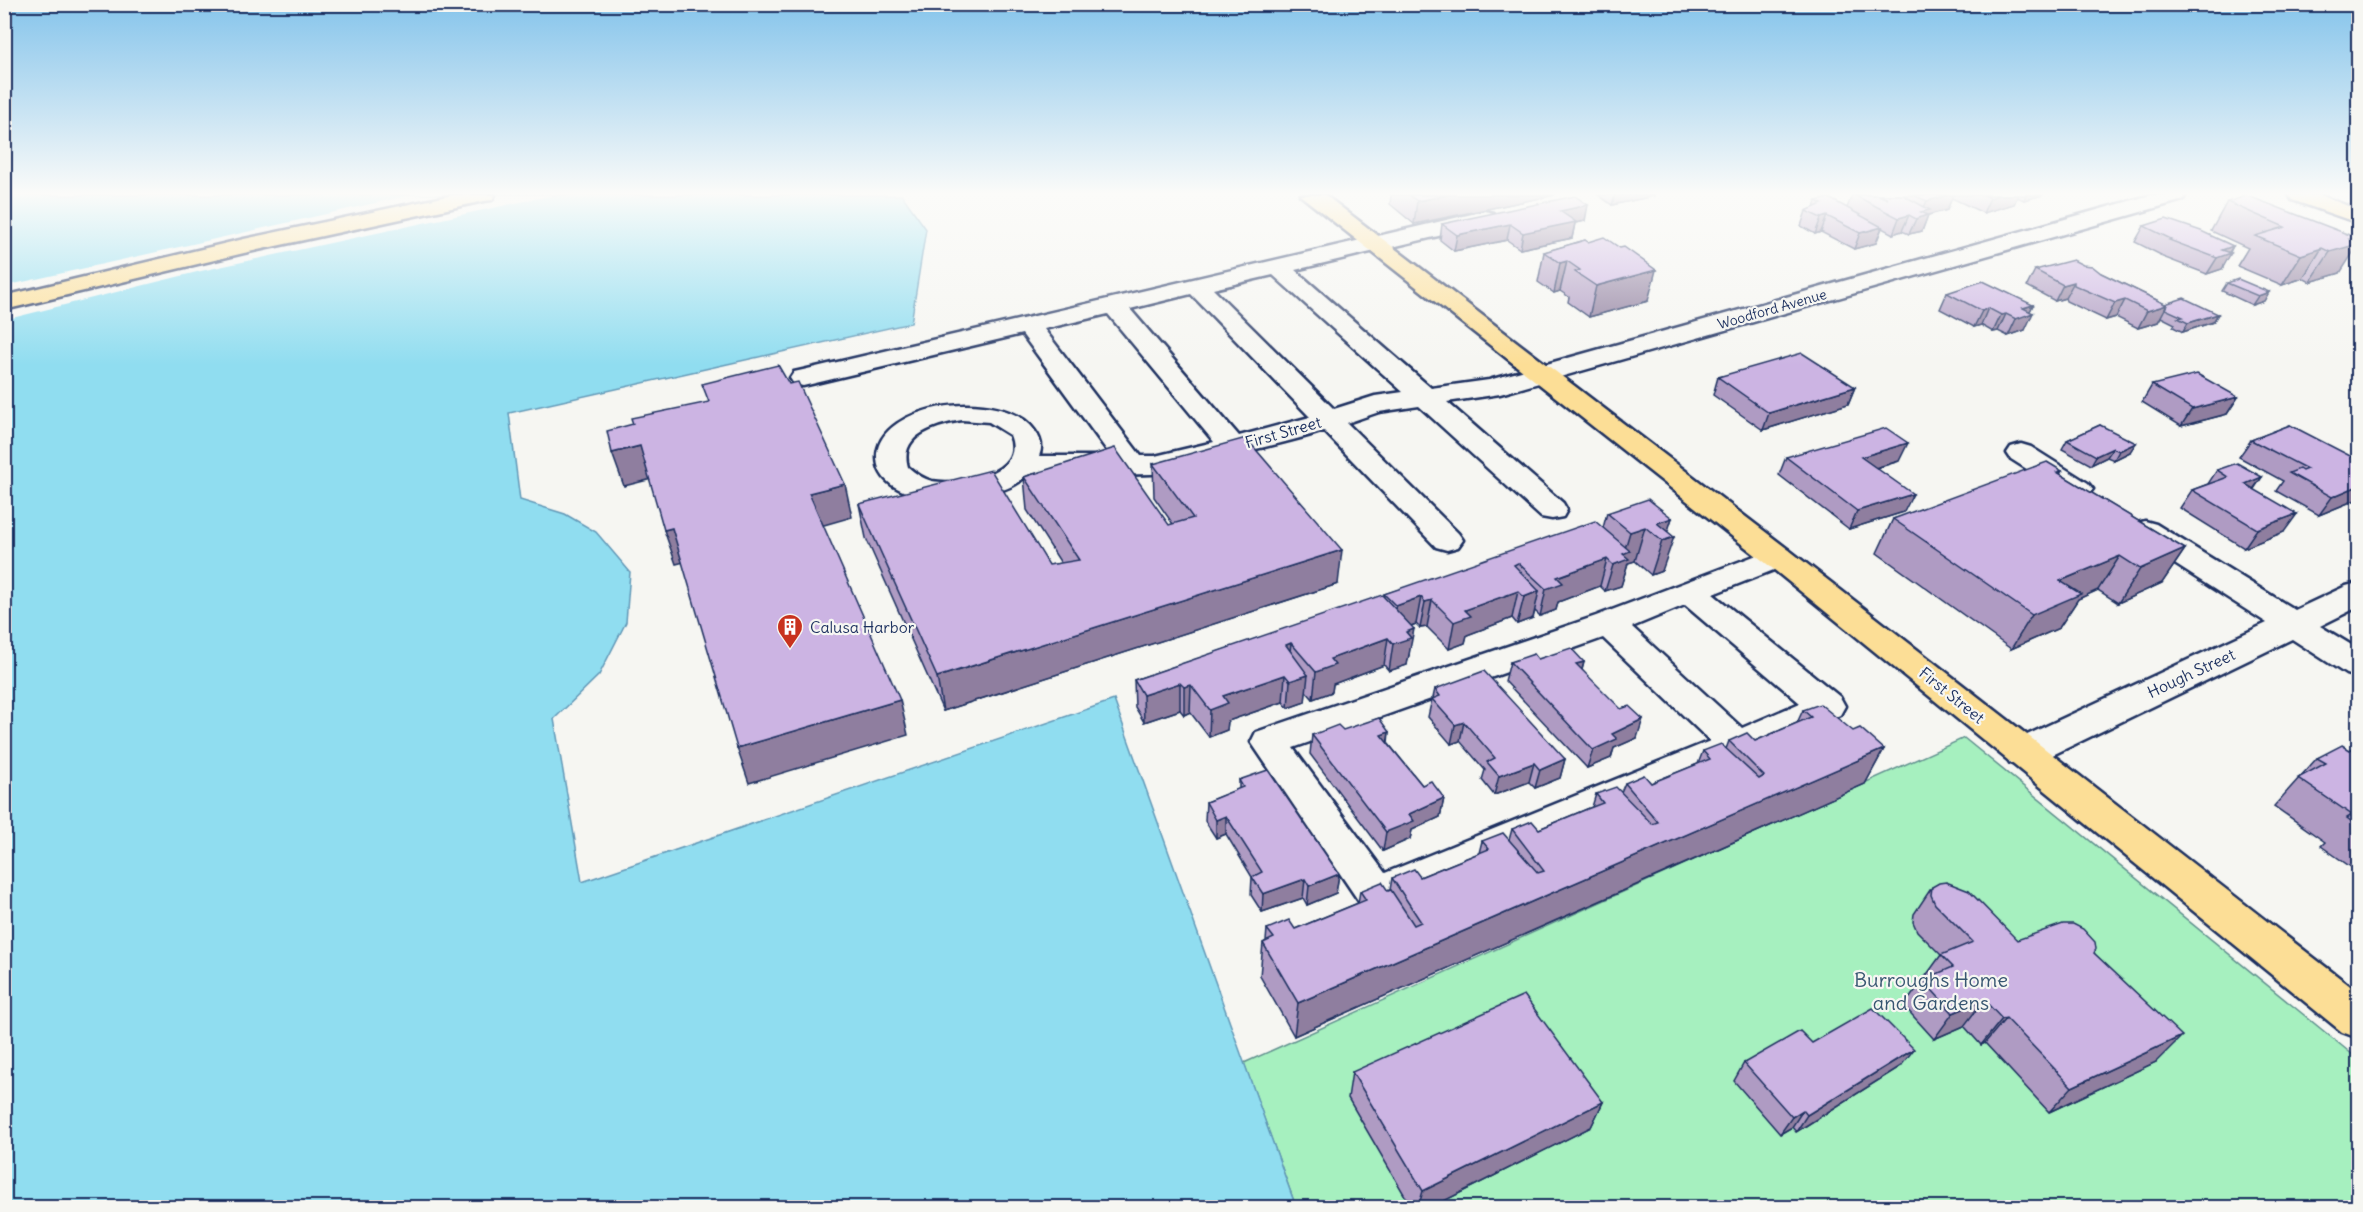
<svg xmlns="http://www.w3.org/2000/svg" width="2363" height="1212" font-family="Delius,sans-serif">
  <style>
    .green { fill: #a6f0bf; stroke: #60908e; stroke-width: 1.5 }
    .water { fill: #90ddf0; stroke: #6197b6; stroke-width: 1.5 }
    .pier { fill: #f6f6f2 }
    .lines { fill: none; stroke-linecap: round; stroke-linejoin: round }
    .minor-casing { stroke: #1b2f5e; stroke-width: 5 }
    .major-casing { stroke: #1b2f5e; stroke-width: 5 }
    .minor { fill: #f6f6f2; fill-rule: evenodd }
    .major { fill: #fcde96; fill-rule: evenodd }
    .wall { fill: #af9bc3; stroke: #1b2f5e; stroke-width: 1.5 }
    .shaded-wall { fill: #8f7e9f; stroke: #1b2f5e; stroke-width: 1.5 }
    .building { fill: #ccb4e3; stroke: #1b2f5e; stroke-width: 1.5 }
    .labels { text-anchor: middle; dominant-baseline: central; stroke-width: 4.5; stroke-linejoin: round; paint-order: stroke }
    .far-street-label { font-size: 14px; fill: #1b2f5e; stroke: #f6f6f2 }
    .street-label { font-size: 16px; fill: #1b2f5e; stroke: #f6f6f2 }
    .poi-label { font-size: 16px; fill: #1b2f5e; stroke: #f6f6f2; text-anchor: start }
    .near-park-label { font-size: 20px; fill: #375671; stroke: #f6f6f2 }
  </style>
  <rect width="100%" height="100%" fill="#f6f6f2"/>
  <filter id="ink" filterUnits="userSpaceOnUse"><feTurbulence type="fractalNoise" baseFrequency=".0167" numOctaves="2"/><feDisplacementMap in="SourceGraphic" scale="12" xChannelSelector="R" yChannelSelector="G"/><feConvolveMatrix kernelMatrix="1 2 1 2 8 2 1 2 1" color-interpolation-filters="sRGB"/></filter>
  <g filter="url(#ink)">
    <polygon class="green" points="1964,738 2358,1059 2358,1207 1296,1207 1244,1063"/>
    <polygon class="water" points="5,195 902,195 926,229 911,323 509,413 520,500 565,514 596,532 630,572 626,622 599,675 554,719 582,882 1114,700 1296,1207 5,1208"/>
    <polygon class="pier" points="411,195 553,195 201,271 4,320 5,286"/>
    <g class="lines">
      <defs>
        <g id="minor">
          <path d="M2151 195H2186L2183 200 1500 394 1447 402 1563 503 1567 510 1563 517 1552 519 1541 517 1419 406 1379 412 1347 423 1458 533 1463 540 1458 547 1447 550 1436 547 1324 431C1286 443 1247 451 1209 460 1191 465 1171 473 1152 474 1122 475 1092 474 1061 474 1052 474 1039 471 1030 474 1026 475 1022 479 1019 482 1012 487 1003 490 994 493 964 502 879 506 877 458 876 401 1006 387 1035 431 1041 439 1043 447 1039 456H1111L1022 334 803 386 794 384 790 378 794 372 803 370 1485 211 1493 213 1496 218 1493 223 1295 270 1431 388 1489 380ZM1273 275 1403 392 1375 396 1334 409 1213 289ZM1191 294 1310 417 1239 436 1130 309ZM1108 314 1214 442 1155 456H1141L1044 329ZM962 420 989 422 1010 435C1027 475 959 486 932 481 923 479 915 473 908 467 898 434 938 424 962 420Z"/>
          <polygon points="2021,444 2031,447 2088,483 2093,489 2088,495 2078,498 2068,495 2011,459 2007,453 2011,447"/>
          <polygon points="2145,521 2156,524 2295,610 2346,586 2358,583 2358,607 2320,626 2358,649 2358,677 2346,674 2292,639 2036,763 2023,767 2010,763 2004,753 2010,743 2267,623 2134,538 2130,531 2134,524"/>
          <path d="M1778 547 1789 550 1794 557 1789 564 1713 594 1840 697 1845 706 1840 715 1392 906 1377 911 1362 906 1251 742 1256 732 1596 616ZM1685 605 1800 703 1742 728 1632 627ZM1603 638 1710 741 1385 873 1293 748Z"/>
        </g>
        <g id="major">
          <polygon points="453,195 495,195 492,200 484,201 244,253 4,310 4,296 244,239"/>
          <polygon points="1300,195 1325,195 1789,550 2358,992 2358,1038 2342,1032 1767,564"/>
          <polygon points="2289,195 2320,195 2358,210 2358,223 2292,200"/>
        </g>
      </defs>
      <use href="#minor" class="minor-casing"/>
      <use href="#major" class="major-casing"/>
      <use href="#minor" class="minor"/>
      <use href="#major" class="major"/>
    </g>
    <g class="wall">
      <polygon points="1391,195 1555,195 1414,224 1390,204"/>
      <polygon points="1598,195 1654,195 1654,196 1612,205"/>
      <polygon points="1852,195 2043,195 2024,200 2017,197 2014,204 1983,213 1952,198 1947,210 1928,215 1922,231 1909,234 1902,231 1893,234 1882,228 1876,243 1854,249 1821,232 1815,234 1801,226 1806,211 1814,208 1816,201 1847,208"/>
      <polygon points="2227,202 2355,237 2352,241 2340,273 2310,282 2303,278 2282,285 2237,266 2248,248 2211,231"/>
      <polygon points="1585,221 1575,223 1572,238 1520,249 1507,240 1454,251 1440,240 1442,224"/>
      <polygon points="2144,226 2233,246 2222,269 2207,274 2160,256 2161,255 2135,242"/>
      <polygon points="1585,240 1648,301 1589,317 1568,302 1569,297 1560,291 1554,293 1538,282 1544,252"/>
      <polygon points="2035,270 2101,273 2165,304 2218,314 2213,322 2183,332 2173,327 2175,324 2161,317 2158,322 2138,328 2116,317 2106,320 2066,301 2065,298 2055,301 2027,286"/>
      <polygon points="2358,275 2358,288 2351,285"/>
      <polygon points="2227,283 2269,292 2264,301 2252,305 2222,291"/>
      <polygon points="1947,293 2033,305 2030,311 2025,330 2008,336 1998,331 1993,332 1981,325 1974,327 1940,309"/>
      <polygon points="1718,377 1855,387 1848,404 1763,430 1713,395"/>
      <polygon points="2152,385 2238,397 2227,414 2181,426 2142,402"/>
      <polygon points="2100,425 2130,452 2114,460 2107,457 2091,465 2062,449 2067,440"/>
      <polygon points="2290,425 2358,499 2319,515 2276,491 2283,481 2239,457 2251,440"/>
      <polygon points="1786,457 1899,461 1877,468 1904,512 1849,529 1779,475"/>
      <polygon points="1153,464 1338,584 943,711 866,538 859,504 1049,565 1061,563 1027,510 1024,477 1169,525 1173,524 1154,497"/>
      <polygon points="2217,470 2262,477 2254,489 2284,532 2244,548 2180,508 2192,490 2208,484"/>
      <polygon points="2062,471 2060,474 2185,549 2162,583 2118,603 2098,590 2078,599 2059,628 2011,649 1877,553 1893,519"/>
      <polygon points="1607,513 1672,518 1667,532 1662,571 1651,575 1635,561 1628,563 1621,586 1605,591 1600,586 1558,602 1556,610 1540,616 1535,611 1533,618 1517,624 1512,618 1467,635 1465,643 1449,649 1427,627 1420,628 1416,624 1411,626 1409,656 1408,657 1407,665 1389,671 1384,665 1333,684 1332,692 1313,699 1306,691 1305,702 1288,708 1283,702 1228,721 1227,730 1209,737 1190,712 1184,715 1180,710 1144,722 1135,707 1134,680 1384,596 1384,594 1603,528"/>
      <polygon points="1538,659 1584,662 1582,670 1637,738 1614,748 1611,758 1587,768 1505,681 1510,662"/>
      <polygon points="1435,689 1565,759 1560,778 1535,788 1529,782 1494,795 1482,780 1485,770 1460,741 1451,744 1428,717 1432,699 1433,698"/>
      <polygon points="1803,710 1853,731 1884,749 1865,784 1294,1036 1260,976 1263,943 1266,941 1267,929 1295,929 1358,903 1360,891 1390,890 1392,878 1420,877 1479,853 1482,841 1509,840 1512,829 1539,829 1592,807 1596,794 1621,792 1625,783 1651,783 1698,764 1703,751 1726,749 1729,741 1755,741 1797,723"/>
      <polygon points="1343,730 1389,732 1388,743 1422,785 1444,798 1440,817 1412,830 1410,839 1383,851 1310,754 1312,735"/>
      <polygon points="2358,745 2358,872 2321,846 2325,842 2274,806 2317,758 2350,750"/>
      <polygon points="1239,780 1339,874 1336,893 1307,905 1303,898 1262,912 1251,895 1252,877 1226,834 1216,838 1205,821 1206,802 1239,789"/>
      <polygon points="1932,887 2017,940 2094,953 2156,1062 2049,1112 1985,1043 1981,1045 1964,1026 1934,1039 1904,1006 1941,955 1917,931 1913,922 1914,914"/>
      <polygon points="1812,1043 1901,1066 1796,1132 1792,1127 1780,1134 1734,1081 1744,1063"/>
      <polygon points="1352,1072 1603,1102 1591,1127 1430,1208 1412,1208 1348,1098"/>
    </g>
    <g class="shaded-wall">
      <polygon points="1448,195 1555,195 1414,224 1417,201"/>
      <polygon points="1615,195 1654,195 1654,196 1612,205"/>
      <polygon points="1949,195 1953,195 1947,210 1928,215 1922,231 1909,234 1916,219 1922,212 1927,201"/>
      <polygon points="1999,195 2018,195 2014,204 1983,213 1990,198"/>
      <polygon points="2026,195 2043,195 2024,200"/>
      <polygon points="1588,205 1585,221 1575,223 1572,238 1520,249 1523,233 1560,211"/>
      <polygon points="1909,215 1902,231 1893,234 1899,218"/>
      <polygon points="1827,216 1821,232 1815,234 1821,218"/>
      <polygon points="1510,224 1507,240 1454,251 1457,235"/>
      <polygon points="1882,227 1876,243 1854,249 1860,233"/>
      <polygon points="2355,237 2348,246 2358,244 2358,245 2340,273 2310,282 2330,252 2349,239"/>
      <polygon points="2233,246 2228,254 2231,253 2222,269 2207,274 2222,250"/>
      <polygon points="2322,248 2303,278 2282,285 2301,255"/>
      <polygon points="1567,261 1560,291 1554,293 1560,263"/>
      <polygon points="1656,270 1648,301 1589,317 1596,286"/>
      <polygon points="2074,282 2065,298 2055,301 2063,285"/>
      <polygon points="2269,292 2264,301 2252,305 2258,296"/>
      <polygon points="2125,300 2116,317 2106,320 2115,303"/>
      <polygon points="2033,305 2028,315 2033,313 2025,330 2008,336 2016,319 2023,308"/>
      <polygon points="2167,305 2158,322 2138,328 2147,311"/>
      <polygon points="1988,308 1981,325 1974,327 1982,311"/>
      <polygon points="2006,314 1998,331 1993,332 2001,315"/>
      <polygon points="2218,314 2213,322 2183,332 2188,323"/>
      <polygon points="1855,387 1848,404 1763,430 1769,413"/>
      <polygon points="2238,397 2227,414 2181,426 2192,409"/>
      <polygon points="1908,443 1899,461 1854,474 1861,457"/>
      <polygon points="2136,443 2130,452 2114,460 2119,451"/>
      <polygon points="640,446 652,479 624,486 612,453"/>
      <polygon points="2113,448 2107,457 2091,465 2096,456"/>
      <polygon points="2262,477 2249,495 2245,484"/>
      <polygon points="845,484 852,517 817,527 809,493"/>
      <polygon points="2358,486 2358,499 2319,515 2332,497"/>
      <polygon points="1913,494 1904,512 1849,529 1857,511"/>
      <polygon points="2297,514 2284,532 2244,548 2257,529"/>
      <polygon points="1672,518 1665,540 1674,537 1662,571 1651,575 1662,541 1657,523"/>
      <polygon points="1645,527 1635,561 1628,563 1621,586 1605,591 1613,565 1621,562 1630,532"/>
      <polygon points="672,528 684,562 676,564 664,530"/>
      <polygon points="2185,549 2162,583 2118,603 2140,569"/>
      <polygon points="1342,550 1338,584 943,711 937,677"/>
      <polygon points="2120,556 2098,590 2078,599 2059,628 2011,649 2032,615 2060,581"/>
      <polygon points="1607,559 1600,586 1558,602 1556,610 1540,616 1546,589 1557,577"/>
      <polygon points="1518,591 1512,618 1467,635 1465,643 1449,649 1454,622 1465,610"/>
      <polygon points="1539,591 1533,618 1517,624 1524,597"/>
      <polygon points="1421,597 1416,624 1392,633 1396,606"/>
      <polygon points="1432,600 1427,627 1420,628 1425,602"/>
      <polygon points="1414,629 1407,665 1389,671 1393,644 1406,632"/>
      <polygon points="1388,638 1384,665 1333,684 1332,692 1313,699 1316,672 1330,659"/>
      <polygon points="1291,643 1288,670 1286,645"/>
      <polygon points="1584,662 1579,680 1576,664"/>
      <polygon points="1285,675 1283,702 1228,721 1227,730 1209,737 1210,710 1223,696"/>
      <polygon points="1308,675 1305,702 1288,708 1290,681"/>
      <polygon points="1180,683 1180,710 1144,722 1143,695"/>
      <polygon points="1191,685 1190,712 1184,715 1184,687"/>
      <polygon points="900,700 908,735 749,783 737,748"/>
      <polygon points="1643,719 1637,738 1614,748 1611,758 1587,768 1593,750 1612,734"/>
      <polygon points="1464,722 1460,741 1451,744 1455,725"/>
      <polygon points="1389,732 1386,751 1381,735"/>
      <polygon points="1884,749 1865,784 1294,1036 1298,1003"/>
      <polygon points="1565,759 1560,778 1535,788 1540,770"/>
      <polygon points="1534,763 1529,782 1494,795 1499,776"/>
      <polygon points="1444,798 1440,817 1412,830 1410,839 1383,851 1386,832 1409,814"/>
      <polygon points="1226,816 1226,834 1216,838 1216,820"/>
      <polygon points="1339,874 1336,893 1307,905 1309,886"/>
      <polygon points="1305,879 1303,898 1262,912 1263,894"/>
      <polygon points="1984,1000 1964,1026 1934,1039 1953,1013"/>
      <polygon points="2006,1018 1985,1043 1981,1045 2002,1019"/>
      <polygon points="2182,1036 2156,1062 2049,1112 2072,1087"/>
      <polygon points="1914,1049 1901,1066 1796,1132 1807,1115"/>
      <polygon points="1603,1102 1591,1127 1430,1208 1418,1208 1423,1191"/>
      <polygon points="1803,1110 1792,1127 1780,1134 1792,1117"/>
    </g>
    <g class="building">
      <polygon points="1409,195 1448,195 1417,201"/>
      <polygon points="1854,195 1878,195 1888,199 1880,195 1903,195 1930,210 1921,212 1928,215 1916,219 1909,215 1899,218"/>
      <polygon points="1913,195 1949,195 1927,201"/>
      <polygon points="1984,195 1999,195 1990,198"/>
      <polygon points="1575,196 1588,205 1560,211 1576,222 1523,233 1510,224 1457,235 1442,224"/>
      <polygon points="2246,196 2256,199 2355,237 2349,239 2358,244 2330,252 2322,248 2301,255 2255,236 2285,227 2227,202"/>
      <polygon points="1829,198 1882,227 1860,233 1827,216 1821,218 1806,211 1822,204 1816,201"/>
      <polygon points="2166,219 2201,231 2233,246 2222,250 2231,253 2217,258 2169,240 2171,239 2144,226"/>
      <polygon points="1604,237 1620,248 1624,247 1656,270 1596,286 1575,272 1580,270 1567,261 1560,263 1544,252 1585,240 1588,242"/>
      <polygon points="2073,260 2083,265 2092,266 2101,273 2167,305 2147,311 2125,300 2115,303 2074,285 2074,282 2063,285 2035,270"/>
      <polygon points="2238,279 2269,292 2258,296 2227,283"/>
      <polygon points="1983,281 2033,305 2023,308 2033,313 2016,319 2006,314 2001,315 1988,308 1982,311 1947,293"/>
      <polygon points="2184,298 2218,314 2188,323 2178,318 2183,317 2165,309 2167,305 2165,304"/>
      <polygon points="1802,353 1855,387 1769,413 1718,377"/>
      <polygon points="778,365 789,384 798,382 845,484 809,493 900,700 737,748 672,528 664,530 640,446 612,453 607,431 633,424 631,418 709,402 702,384"/>
      <polygon points="2197,374 2238,397 2192,409 2152,385"/>
      <polygon points="2100,425 2136,443 2119,451 2113,448 2096,456 2067,440"/>
      <polygon points="2290,425 2358,460 2358,486 2332,497 2289,473 2299,469 2302,471 2307,469 2251,440"/>
      <polygon points="1886,428 1908,443 1861,457 1913,494 1857,511 1786,457"/>
      <polygon points="1246,438 1342,550 937,677 859,504 991,470 1049,565 1079,560 1024,477 1115,448 1169,525 1193,518 1153,464"/>
      <polygon points="2047,462 2062,471 2057,472 2185,549 2140,569 2120,556 2060,581 2081,594 2032,615 1893,519"/>
      <polygon points="2237,463 2262,477 2245,484 2297,514 2257,529 2192,490 2228,477 2217,470"/>
      <polygon points="1648,499 1672,518 1657,523 1674,537 1662,541 1645,527 1630,532 1607,513"/>
      <polygon points="1595,521 1630,551 1623,554 1629,559 1613,565 1607,559 1557,577 1563,583 1546,589 1518,563 1514,565 1539,591 1524,597 1518,591 1465,610 1471,616 1454,622 1432,600 1425,602 1421,597 1396,606 1384,594"/>
      <polygon points="1382,595 1414,629 1406,632 1411,638 1393,644 1388,638 1330,659 1335,665 1316,672 1291,643 1286,645 1308,675 1290,681 1285,675 1223,696 1228,703 1210,710 1191,685 1184,687 1180,683 1143,695 1134,680"/>
      <polygon points="1571,648 1584,662 1576,664 1621,709 1629,706 1643,719 1612,734 1617,739 1593,750 1510,662 1534,654 1538,659"/>
      <polygon points="1484,671 1565,759 1540,770 1534,763 1499,776 1487,762 1495,758 1464,722 1455,725 1432,699 1440,696 1435,689"/>
      <polygon points="1820,704 1853,731 1860,728 1884,749 1298,1003 1263,943 1274,938 1267,929 1289,920 1295,929 1366,900 1360,891 1382,882 1388,891 1391,890 1414,925 1421,922 1392,878 1414,869 1420,877 1489,849 1482,841 1503,833 1538,873 1544,871 1512,829 1532,821 1539,829 1587,809 1603,803 1596,794 1616,787 1652,824 1658,822 1625,783 1644,775 1651,783 1710,759 1703,751 1721,744 1759,779 1764,776 1729,741 1747,733 1755,741 1811,717 1803,710"/>
      <polygon points="1379,718 1389,732 1381,735 1422,785 1431,781 1444,798 1409,814 1414,821 1386,832 1312,735 1338,725 1343,730"/>
      <polygon points="2342,745 2350,750 2358,745 2358,826 2347,818 2352,815 2298,778 2326,763 2317,758"/>
      <polygon points="1268,770 1339,874 1309,886 1305,879 1263,894 1252,877 1262,872 1226,816 1216,820 1206,802 1243,787 1239,780"/>
      <polygon points="1946,882 1969,891 2017,940 2063,924 2073,924 2083,929 2095,942 2096,949 2094,953 2182,1036 2072,1087 2006,1018 2002,1019 1984,1000 1953,1013 1923,980 1953,967 1941,955 1973,942 1935,904 1931,895 1932,887 1939,883"/>
      <polygon points="1524,995 1603,1102 1423,1191 1352,1072"/>
      <polygon points="1873,1008 1914,1049 1807,1115 1803,1110 1792,1117 1744,1063 1800,1031 1812,1043"/>
    </g>
  </g>
  <linearGradient id="sky" x2="0" y2="1"><stop stop-color="#85c4eb"/><stop offset="0.53" stop-color="#fbfbf9"/><stop offset="1" stop-color="#fbfbf9" stop-opacity="0"/></linearGradient>
  <rect width="2363" height="365" fill="url(#sky)"/>
  <defs>
    <symbol id="building-pin" viewBox="-11 -11 22 30"><path d="M0 17L-7.5 6A9.5 9.5 0 1 1 7.5 6Z" fill="#c8321e" stroke="#f6f6f2"/><path d="M-4-6H4V6H1V3H-1V6H-4ZM-2.5-4.3h1.7v1.8h-1.7ZM.8-4.3h1.7v1.8H.8ZM-2.5-1h1.7V.8h-1.7ZM.8-1h1.7V.8H.8Z" fill="#fff"/></symbol>
  </defs>
  <g fill-rule="evenodd">
    <use href="#building-pin" x="775" y="612" width="30" height="40"/>
  </g>
  <g class="labels">
    <g class="far-street-label">
      <text transform="translate(1772 309) rotate(-16)">Woodford Avenue</text>
    </g>
    <g class="street-label">
      <text transform="translate(1283 432) rotate(-16)">First Street</text>
      <text transform="translate(2191 673) rotate(-25)">Hough Street</text>
      <text transform="translate(1952 695) rotate(39)">First Street</text>
    </g>
    <g class="poi-label">
      <text x="810" y="627">Calusa Harbor</text>
    </g>
    <g class="near-park-label">
      <text x="1931" y="979">Burroughs Home<tspan x="1931" dy="23">and Gardens</tspan></text>
    </g>
  </g>
  <rect width="2363" height="1212" fill="none" stroke="#f6f6f2" stroke-width="24"/>
  <rect x="12" y="12" width="2339" height="1188" fill="none" stroke="#1b2f5e" stroke-width="2" filter="url(#ink)"/>
</svg>
